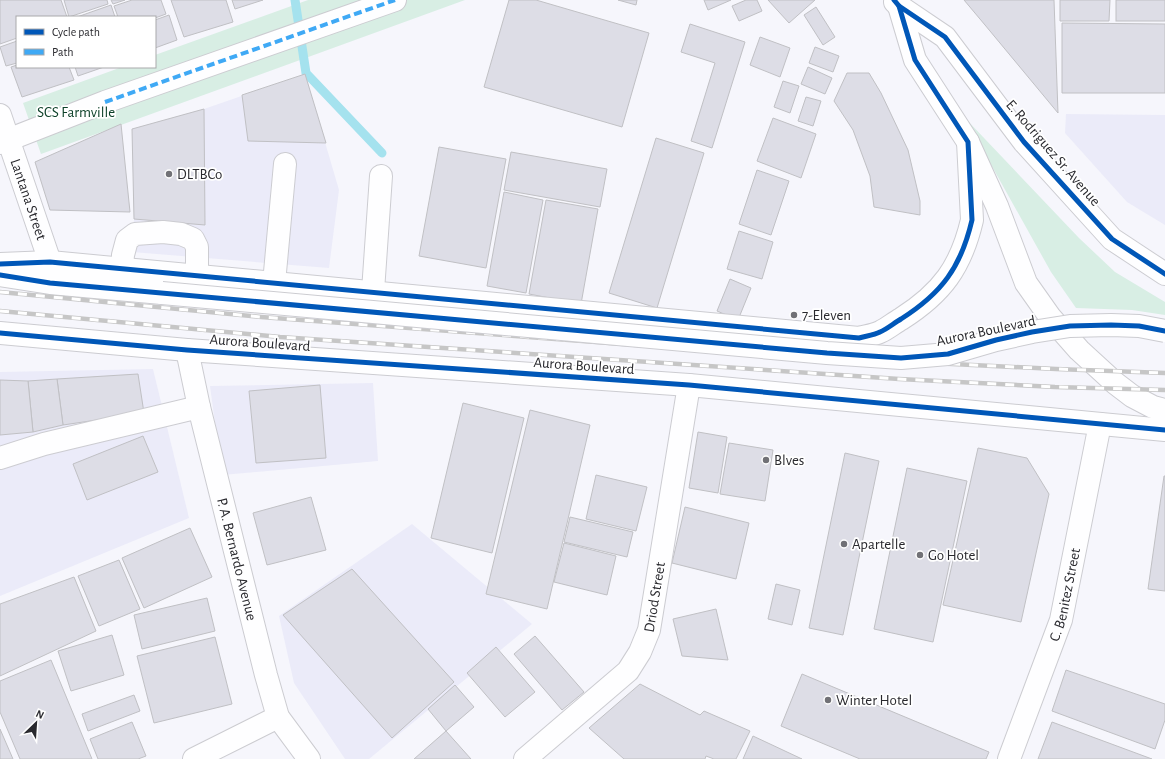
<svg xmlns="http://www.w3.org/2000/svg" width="1165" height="759" font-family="'Alegreya Sans',sans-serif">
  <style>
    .built { fill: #ebebf9 }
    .green { fill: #d8eee4 }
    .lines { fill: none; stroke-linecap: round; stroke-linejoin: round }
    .stream { stroke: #a5e2ee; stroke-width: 9 }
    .building { fill: #dddde6; stroke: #c0c0c4 }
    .minor-casing { stroke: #ccccd1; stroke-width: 24 }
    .major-casing { stroke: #ccccd1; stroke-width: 24 }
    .minor { stroke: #fefeff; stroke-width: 22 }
    .major { stroke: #fefeff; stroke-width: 22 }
    .rail-casing { stroke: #c6c6c6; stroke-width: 4.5 }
    .rail { stroke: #fff; stroke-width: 3; stroke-dasharray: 9; stroke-linecap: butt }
    .major-bridge-casing { stroke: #ccccd1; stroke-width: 24; stroke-linecap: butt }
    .major-bridge { stroke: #fefeff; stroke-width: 22 }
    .quiet { stroke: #3fa9f5; stroke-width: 4; stroke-dasharray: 8 4; stroke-linecap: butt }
    .cycleway-casing { stroke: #fff; stroke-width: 8 }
    .cycleway { stroke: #0057b8; stroke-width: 5 }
    .poi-dot { fill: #717176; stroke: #fff; stroke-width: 1.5 }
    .labels { text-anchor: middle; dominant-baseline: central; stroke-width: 3.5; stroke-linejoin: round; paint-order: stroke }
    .park-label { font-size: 15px; fill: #0d4129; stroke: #fff }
    .street-label { font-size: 15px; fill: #29292e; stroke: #fff }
    .poi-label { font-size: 15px; fill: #29292e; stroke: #fff; text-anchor: start }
  </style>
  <rect width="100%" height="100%" fill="#f6f6fc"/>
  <g class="built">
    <polygon points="305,74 339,190 329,268 132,252 134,219 132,129 204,109"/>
    <polygon points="1066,114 1165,115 1165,225 1127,202 1065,133"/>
    <polygon points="153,369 189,518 0,596 0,372"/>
    <polygon points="373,383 378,461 222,475 210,386"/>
    <polygon points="412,524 532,624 369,759 345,759 294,683 279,616"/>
  </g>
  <g class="green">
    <polygon points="308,0 465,0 41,154 23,103 122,67 155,67 155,55"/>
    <polygon points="965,118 1079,238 1115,272 1165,302 1165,315 1132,310 1076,308 1051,272"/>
  </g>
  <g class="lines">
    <polyline class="stream" points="295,0 306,73 382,153"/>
  </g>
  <g class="building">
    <polygon points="0,0 61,0 67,17 17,17 17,38 0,44"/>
    <polygon points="64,0 107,0 108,4 69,17"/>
    <polygon points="111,0 125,0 113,4"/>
    <polygon points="132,0 161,0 166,14 155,18 155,17 118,17 114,6"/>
    <polygon points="171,0 226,0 233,22 184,37"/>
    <polygon points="232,0 263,0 235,9"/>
    <polygon points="509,0 536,0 649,33 622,127 484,87"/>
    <polygon points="618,0 637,0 636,5"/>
    <polygon points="704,0 731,0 708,10"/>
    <polygon points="746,0 757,0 762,11 739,21 732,6"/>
    <polygon points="768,0 815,0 789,23"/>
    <polygon points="964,0 1054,0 1058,113 985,25"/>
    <polygon points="1060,0 1110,0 1109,21 1060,21"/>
    <rect x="1116" y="0" width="49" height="21"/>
    <polygon points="111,5 115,17 77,17"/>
    <polygon points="816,7 835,37 823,45 804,15"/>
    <polygon points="169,15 177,40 155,48 155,20"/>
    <polygon points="1062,23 1165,24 1165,93 1062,93"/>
    <polygon points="690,24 745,42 712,148 691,141 715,63 681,52"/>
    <polygon points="760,37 790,48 780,77 750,65"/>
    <polygon points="17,41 17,63 6,66 0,47"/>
    <polygon points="815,47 839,56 833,72 809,63"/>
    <polygon points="17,65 17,67 69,67 74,80 22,97 11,67"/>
    <polygon points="75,67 104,67 78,76"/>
    <polygon points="808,67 832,78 825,94 801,84"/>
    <polygon points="847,73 869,73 881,93 908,150 920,201 920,215 874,207 870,176 853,130 834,101"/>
    <polygon points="305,74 326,143 248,141 242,95"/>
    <polygon points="783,81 799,86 790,113 774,107"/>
    <polygon points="806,97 821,101 813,126 798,121"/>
    <polygon points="204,109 205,225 134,219 132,129"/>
    <polygon points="773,118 816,134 801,178 757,161"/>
    <polygon points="121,124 130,212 50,210 35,162"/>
    <polygon points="656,138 704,153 657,308 609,293"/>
    <polygon points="439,147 506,159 486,268 419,256"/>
    <polygon points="511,152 607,169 600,207 504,190"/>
    <polygon points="757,170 789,181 771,235 739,224"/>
    <polygon points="504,192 543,200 526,293 487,286"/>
    <polygon points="546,200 598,209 581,304 529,294"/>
    <polygon points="739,231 773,242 762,279 727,269"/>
    <polygon points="730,279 751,288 738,320 717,311"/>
    <polygon points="138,374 144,413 63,425 57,379"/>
    <polygon points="57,379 63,425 33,432 28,381"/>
    <polygon points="0,380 28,381 33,432 0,435"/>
    <polygon points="320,385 326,458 256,463 249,391"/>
    <polygon points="463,403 524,418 492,553 431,538"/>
    <polygon points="530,410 590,425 547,609 486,594"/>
    <polygon points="698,432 727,437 718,493 689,488"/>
    <polygon points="143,436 158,472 87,500 73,464"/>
    <polygon points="729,443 773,450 765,501 720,494"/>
    <polygon points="978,448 1027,458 1049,494 1021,622 943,605"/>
    <polygon points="845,453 879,461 843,635 809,628"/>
    <polygon points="907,468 967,481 933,642 874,629"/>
    <polygon points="596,475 647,487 636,531 586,519"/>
    <polygon points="1164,476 1165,476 1165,591 1148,589"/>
    <polygon points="311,497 326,550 267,565 253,513"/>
    <polygon points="685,507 749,523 736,579 672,563"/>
    <polygon points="570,517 633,532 627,557 564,542"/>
    <polygon points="190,528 212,577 144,608 122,558"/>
    <polygon points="564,543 616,556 607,595 554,582"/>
    <polygon points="119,560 140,609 99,626 78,576"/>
    <polygon points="352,569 454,682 392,738 283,615"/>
    <polygon points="74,577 96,631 0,676 0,604"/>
    <polygon points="776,584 800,590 792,625 768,619"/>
    <polygon points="207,598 215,631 142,649 134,615"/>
    <polygon points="716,609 728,660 682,656 673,619"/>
    <polygon points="112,635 124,675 71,691 58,651"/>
    <polygon points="535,636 584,692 562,710 514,654"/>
    <polygon points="215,637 232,704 154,723 137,656"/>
    <polygon points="496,647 535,692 505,717 467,673"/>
    <polygon points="51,660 92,759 20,759 0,712 0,681"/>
    <polygon points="1066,670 1165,704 1165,720 1155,749 1052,711"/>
    <polygon points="802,674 989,752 986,759 860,759 781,726"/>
    <polygon points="640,684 700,715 704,711 750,731 736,759 714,759 706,756 705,759 624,759 589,728"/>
    <polygon points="455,685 474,707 446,731 428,709"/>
    <polygon points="134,695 140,711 88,731 82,714"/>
    <polygon points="132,722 146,756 138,759 98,759 90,739"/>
    <polygon points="1052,722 1152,759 1038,759"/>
    <polygon points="0,729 13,759 0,759"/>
    <polygon points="446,731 471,759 414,759"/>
    <polygon points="753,736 802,759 743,759"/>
  </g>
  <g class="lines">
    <defs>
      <g id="minor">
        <path id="s1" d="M0 115 50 262"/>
        <polyline points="0,143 105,102 395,0"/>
        <polyline points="122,268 123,255 127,240 135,234 163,232 181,234 193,239 197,247 197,275"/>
        <polyline points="274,283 285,164"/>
        <polyline points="373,291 381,176"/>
        <path id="s2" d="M187 350 199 407 266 675 278 717 309 759"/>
        <polyline points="0,458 44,444 199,407"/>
        <polyline points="194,759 278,717"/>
        <path id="s3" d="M525 759 628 671 640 652 649 630 689 385"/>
        <path id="s4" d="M1009 759 1061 620 1100 424"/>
      </g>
      <g id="major">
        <polyline points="895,2 899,6 945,37 1024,142 1112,239 1165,274"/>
        <polyline points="899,6 915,60 968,142 997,206 1026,283 1050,317 1079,350 1115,383 1132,396 1153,407 1165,410"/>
        <path d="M0 264 50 262 859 338C866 336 874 335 880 332 887 329 894 323 901 319 942 293 961 267 972 220L968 142"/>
        <polyline points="0,275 50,283 162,293"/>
        <polyline points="0,333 187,350 689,385 1165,430"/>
      </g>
    </defs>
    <use href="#minor" class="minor-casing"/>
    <use href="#major" class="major-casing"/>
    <use href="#minor" class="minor"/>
    <use href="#major" class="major"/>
    <defs>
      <g id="rail">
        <polyline points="0,292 261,317 770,355 1056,369 1165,373"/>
        <polyline points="0,311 280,337 899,379 1055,387 1165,390"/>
      </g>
    </defs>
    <use href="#rail" class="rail-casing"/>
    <use href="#rail" class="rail"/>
    <defs>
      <polyline id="major-bridge" points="162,293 827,353 901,358 948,354 996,340 1032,332 1070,326 1111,325 1139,326 1165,331"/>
    </defs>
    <use href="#major-bridge" class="major-bridge-casing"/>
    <use href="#major-bridge" class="major-bridge"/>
    <polyline class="quiet" points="105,102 395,0"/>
    <defs>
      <g id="cycleway">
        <polyline points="894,0 899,6 945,37 1024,142 1112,239 1165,274"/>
        <path d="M0 264 50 262 859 338C866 336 874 335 880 332 887 329 894 323 901 319 942 293 961 267 972 220L968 142 915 60 899 6"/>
        <polyline points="0,275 50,283 827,353 901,358 948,354 996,340 1032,332 1070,326 1111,325 1139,326 1165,331"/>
        <polyline points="0,333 187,350 689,385 1165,430"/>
      </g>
    </defs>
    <use href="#cycleway" class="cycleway-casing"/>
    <use href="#cycleway" class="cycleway"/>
  </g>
  <g class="poi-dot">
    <circle cx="169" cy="174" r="4"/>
    <circle cx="794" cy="315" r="4"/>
    <circle cx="766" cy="460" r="4"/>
    <circle cx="844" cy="544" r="4"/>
    <circle cx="920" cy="555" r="4"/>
    <circle cx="828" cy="700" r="4"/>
  </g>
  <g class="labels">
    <g class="park-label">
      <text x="76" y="112">SCS Farmville</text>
    </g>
    <g class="street-label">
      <text transform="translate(1053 153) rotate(49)">E. Rodriguez Sr. Avenue</text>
      <text stroke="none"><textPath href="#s1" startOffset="89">Lantana Street</textPath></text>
      <text transform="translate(986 331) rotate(-12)">Aurora Boulevard</text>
      <text transform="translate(260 343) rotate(4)">Aurora Boulevard</text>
      <text transform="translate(584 366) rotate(4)">Aurora Boulevard</text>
      <text stroke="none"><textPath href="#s2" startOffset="215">P. A. Bernardo Avenue</textPath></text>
      <text stroke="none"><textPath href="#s4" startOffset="174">C. Benitez Street</textPath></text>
      <text stroke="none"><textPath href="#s3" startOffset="215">Driod Street</textPath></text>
    </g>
    <g class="poi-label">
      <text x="177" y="174">DLTBCo</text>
      <text x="802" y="315">7-Eleven</text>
      <text x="774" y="460">Blves</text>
      <text x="852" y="544">Apartelle</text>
      <text x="928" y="555">Go Hotel</text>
      <text x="836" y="700">Winter Hotel</text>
    </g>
  </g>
  <rect x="16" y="16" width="140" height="52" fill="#ffffff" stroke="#a9a9ab"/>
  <rect x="24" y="29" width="20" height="6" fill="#0057b8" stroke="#a9a9ab"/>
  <text x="52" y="36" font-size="12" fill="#29292e">Cycle path</text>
  <rect x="24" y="49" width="20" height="6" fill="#3fa9f5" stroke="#a9a9ab"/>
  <text x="52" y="56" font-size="12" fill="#29292e">Path</text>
  <g transform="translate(36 723) rotate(25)" stroke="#ffffff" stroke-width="3" paint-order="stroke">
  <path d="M0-3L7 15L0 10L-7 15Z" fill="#29292e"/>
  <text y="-6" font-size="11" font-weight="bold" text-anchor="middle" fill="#29292e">N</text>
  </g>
</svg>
